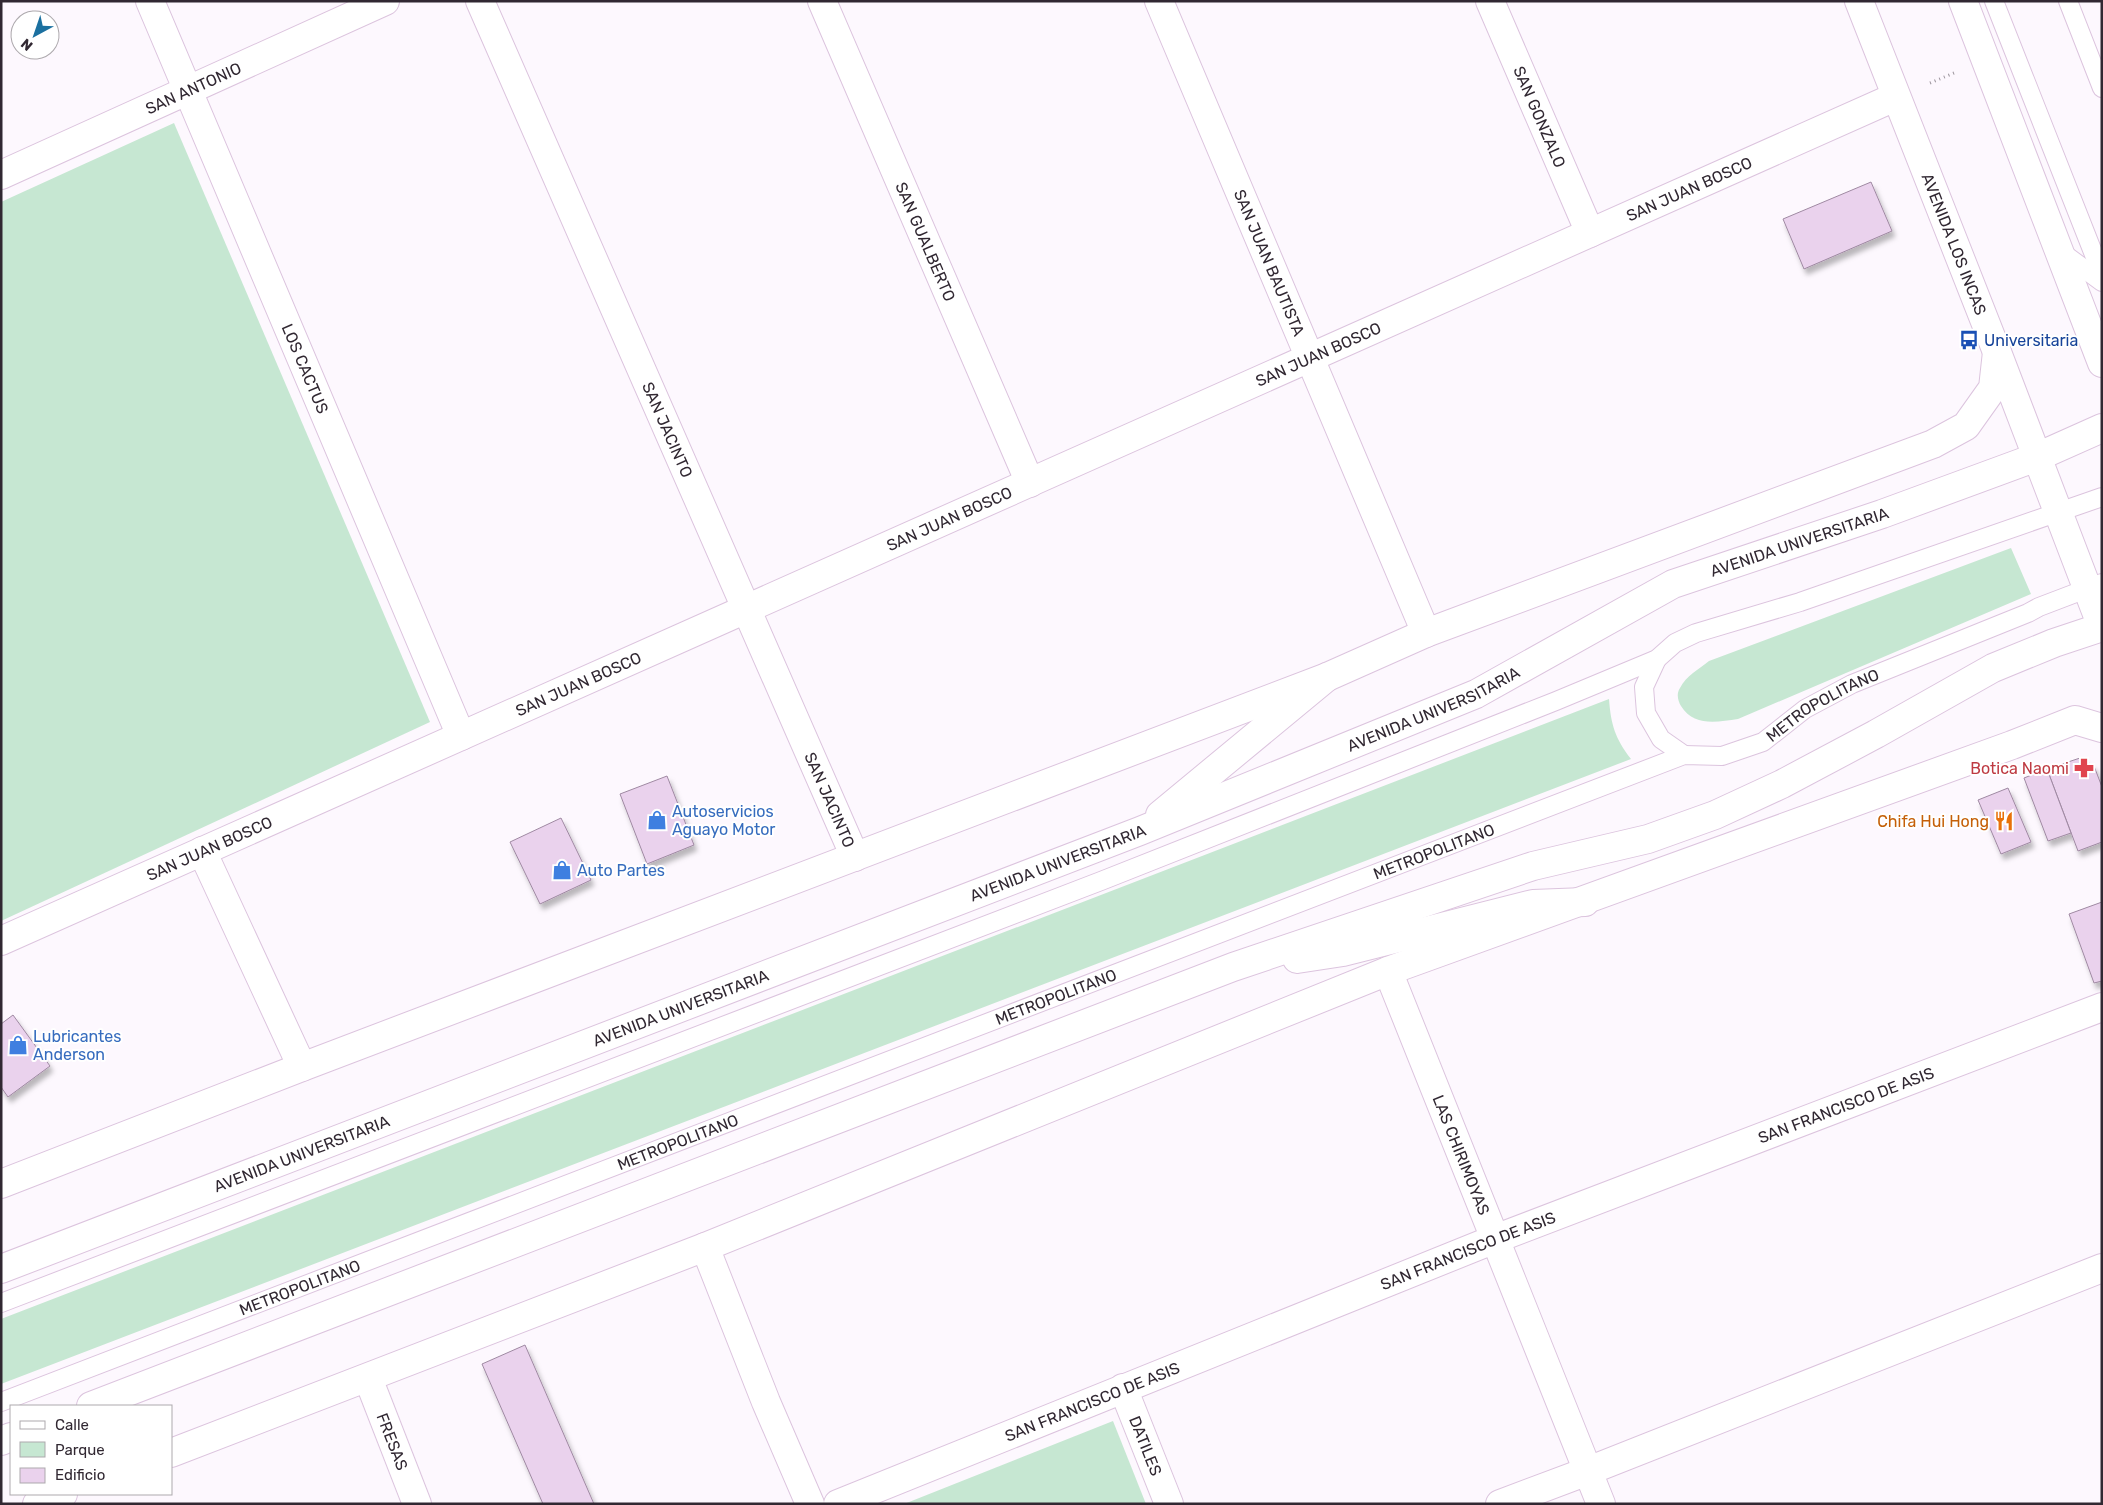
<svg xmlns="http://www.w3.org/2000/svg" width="2103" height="1505" font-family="Rubik,sans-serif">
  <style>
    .green { fill: #c6e7d2 }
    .building { fill: #ead2ed; stroke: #9f89a2; filter: url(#shadow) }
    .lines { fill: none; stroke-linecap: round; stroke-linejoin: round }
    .service-casing { stroke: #dcc4de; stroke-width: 20 }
    .minor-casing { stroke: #dcc4de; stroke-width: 30 }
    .secondary-casing { stroke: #dcc4de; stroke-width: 30 }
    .primary-casing { stroke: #dcc4de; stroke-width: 30 }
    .path { stroke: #9c959d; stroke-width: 3; stroke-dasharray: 1 4; stroke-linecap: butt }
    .service { stroke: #fff; stroke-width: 18 }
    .minor { stroke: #fff; stroke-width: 28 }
    .secondary { stroke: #fff; stroke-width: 28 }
    .primary { stroke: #fff; stroke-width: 28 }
    .labels { text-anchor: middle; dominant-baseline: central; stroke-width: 4; stroke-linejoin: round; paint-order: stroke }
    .street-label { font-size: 16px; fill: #312832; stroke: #fff }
    .transit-label { font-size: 16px; fill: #164399; stroke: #fff; text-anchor: start }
    .health-label { font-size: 16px; fill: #be3a42; stroke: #fff; text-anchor: end }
    .shop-label { font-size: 16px; fill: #366cbe; stroke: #fff; text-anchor: start }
    .food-label { font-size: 16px; fill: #c56008; stroke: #fff; text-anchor: end }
  </style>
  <defs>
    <filter id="shadow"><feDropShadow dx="3" dy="5.5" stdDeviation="2.5" flood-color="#0004"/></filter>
  </defs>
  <rect width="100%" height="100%" fill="#fdf8fe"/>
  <g class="green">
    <polygon points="174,123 430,722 1,921 1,202"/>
    <path d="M2011 548 2031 594 1738 719C1717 722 1694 727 1681 706 1678 701 1676 694 1680 688 1686 676 1699 669 1709 661Z"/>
    <path d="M1609 699C1611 725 1615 738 1631 759L1 1384V1319Z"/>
    <polygon points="1113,1421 1146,1504 904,1504"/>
  </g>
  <g class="building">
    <polygon points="1871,182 1892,231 1804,269 1783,219"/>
    <polygon points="2080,758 2094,766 2102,787 2102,842 2078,851 2047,769"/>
    <polygon points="2047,769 2071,833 2048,841 2024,778"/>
    <polygon points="667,776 694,845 647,864 620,794"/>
    <polygon points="2008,788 2031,842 2001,854 1978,800"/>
    <polygon points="561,818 591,880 540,904 510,842"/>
    <polygon points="2102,902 2102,981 2094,983 2069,914"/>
    <polygon points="13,1015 50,1066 8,1097 1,1087 1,1024"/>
    <polygon points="525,1345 594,1504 543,1504 482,1364"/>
  </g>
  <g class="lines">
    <defs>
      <g id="service">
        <polyline points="1994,1 2102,275"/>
        <polyline points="2068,1 2102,88"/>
        <polyline points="2060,251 2102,282"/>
        <polyline points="1657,659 1644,687 1646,713 1661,739 1684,755"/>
        <polyline points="1,1303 1101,881 1556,701 1657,659 1675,643 1696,633 1800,602 2102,497"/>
        <path id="s1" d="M1 1402 1684 755 1722 756 1763 742 1805 709 1852 684 2028 613 2039 607 2102 583"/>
      </g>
      <g id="minor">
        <path id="s2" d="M150 1 461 736"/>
        <path id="s3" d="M480 1 855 857"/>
        <path id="s4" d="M822 1 1030 483"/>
        <path id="s5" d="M1159 1 1426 633"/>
        <path id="s6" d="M1490 1 1590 233"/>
        <path id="s7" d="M1 175 385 1"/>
        <polyline points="202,851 302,1067"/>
        <path id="s8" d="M1 941 1895 97"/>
        <path id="s9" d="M1388 971 1601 1504"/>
        <polyline points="1,1184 302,1067 1327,677 1426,633 1933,444 1966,426 1993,388 1997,352"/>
        <polyline points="705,1247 766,1402 810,1504"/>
        <path id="s10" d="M368 1378 417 1504"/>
        <path id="s11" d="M1123 1388 1169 1504"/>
        <polyline points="171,1453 705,1247 1388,971 2012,745 2075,720 2102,728"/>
        <polyline points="37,1504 63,1494"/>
        <path id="s12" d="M838 1504 1495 1239 2102 1007"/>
        <polyline points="1500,1504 1588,1471 2102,1268"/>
      </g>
      <g id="secondary">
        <path id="s13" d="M1859 1 1997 352 2102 627"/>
        <polyline points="1963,1 2102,363"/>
      </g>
      <g id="primary">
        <polyline points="1160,815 1327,677"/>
        <polyline points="1297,959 1343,952 1533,904 1585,902"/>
        <path id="s14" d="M1 1269 1140 831 1476 694 1673 584 1882 514 2037 457 2102 428"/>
        <polyline points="91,1406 1233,967 1533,866 1648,839 1715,815 1782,784 1876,734 1993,668 2054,643 2102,627"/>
        <polyline points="1,1441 11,1437"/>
      </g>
    </defs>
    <use href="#service" class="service-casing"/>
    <use href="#minor" class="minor-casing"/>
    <use href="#secondary" class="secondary-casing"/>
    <use href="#primary" class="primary-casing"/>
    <polyline class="path" points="1930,83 1954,73"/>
    <use href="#service" class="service"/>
    <use href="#minor" class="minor"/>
    <use href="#secondary" class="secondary"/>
    <use href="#primary" class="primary"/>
  </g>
  <defs>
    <symbol id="bus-bare" viewBox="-9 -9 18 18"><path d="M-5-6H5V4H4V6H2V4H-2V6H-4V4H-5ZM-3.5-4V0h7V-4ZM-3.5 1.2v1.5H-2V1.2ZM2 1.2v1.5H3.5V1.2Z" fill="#1a4fb4" stroke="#fff" stroke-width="2.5" paint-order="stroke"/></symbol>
    <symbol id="pharmacy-bare" viewBox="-9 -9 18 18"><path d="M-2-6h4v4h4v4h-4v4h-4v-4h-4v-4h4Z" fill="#e0444e" stroke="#fff" stroke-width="2.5" paint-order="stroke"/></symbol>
    <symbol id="shop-bare" viewBox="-9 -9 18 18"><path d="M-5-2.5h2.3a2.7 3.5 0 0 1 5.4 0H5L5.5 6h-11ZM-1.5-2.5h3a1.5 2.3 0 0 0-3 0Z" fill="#3f7fe0" stroke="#fff" stroke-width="2.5" paint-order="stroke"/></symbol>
    <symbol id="restaurant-bare" viewBox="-9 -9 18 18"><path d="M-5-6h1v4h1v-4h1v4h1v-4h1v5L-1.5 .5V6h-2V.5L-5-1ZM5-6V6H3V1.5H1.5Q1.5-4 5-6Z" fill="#e8710a" stroke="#fff" stroke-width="2.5" paint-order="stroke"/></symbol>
  </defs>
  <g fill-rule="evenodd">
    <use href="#bus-bare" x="1955" y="326" width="28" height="28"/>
    <use href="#pharmacy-bare" x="2070" y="754" width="28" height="28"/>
    <use href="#shop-bare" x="643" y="806" width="28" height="28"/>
    <use href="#restaurant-bare" x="1990" y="807" width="28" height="28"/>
    <use href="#shop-bare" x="548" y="856" width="28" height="28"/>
    <use href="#shop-bare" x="4" y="1031" width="28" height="28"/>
  </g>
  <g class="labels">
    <g class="street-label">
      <text stroke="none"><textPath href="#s7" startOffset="211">SAN ANTONIO</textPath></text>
      <text stroke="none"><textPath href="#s6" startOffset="126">SAN GONZALO</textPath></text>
      <text stroke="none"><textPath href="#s8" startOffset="1848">SAN JUAN BOSCO</textPath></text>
      <text stroke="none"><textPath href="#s4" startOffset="262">SAN GUALBERTO</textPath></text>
      <text stroke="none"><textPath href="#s13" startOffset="261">AVENIDA LOS INCAS</textPath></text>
      <text stroke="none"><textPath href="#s5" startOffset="284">SAN JUAN BAUTISTA</textPath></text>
      <text stroke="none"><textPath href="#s8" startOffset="1442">SAN JUAN BOSCO</textPath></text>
      <text stroke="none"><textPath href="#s2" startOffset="399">LOS CACTUS</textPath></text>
      <text stroke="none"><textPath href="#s3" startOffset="468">SAN JACINTO</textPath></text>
      <text stroke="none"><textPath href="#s8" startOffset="1038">SAN JUAN BOSCO</textPath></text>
      <text stroke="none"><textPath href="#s14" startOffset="1942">AVENIDA UNIVERSITARIA</textPath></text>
      <text stroke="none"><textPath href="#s8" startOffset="632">SAN JUAN BOSCO</textPath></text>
      <text stroke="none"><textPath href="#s1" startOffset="1955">METROPOLITANO</textPath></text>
      <text stroke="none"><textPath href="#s14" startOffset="1538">AVENIDA UNIVERSITARIA</textPath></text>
      <text stroke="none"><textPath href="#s3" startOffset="872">SAN JACINTO</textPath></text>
      <text stroke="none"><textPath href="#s8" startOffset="228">SAN JUAN BOSCO</textPath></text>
      <text stroke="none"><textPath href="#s1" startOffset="1535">METROPOLITANO</textPath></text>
      <text stroke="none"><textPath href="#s14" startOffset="1132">AVENIDA UNIVERSITARIA</textPath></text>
      <text stroke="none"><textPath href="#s1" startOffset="1130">METROPOLITANO</textPath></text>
      <text stroke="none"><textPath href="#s14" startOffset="728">AVENIDA UNIVERSITARIA</textPath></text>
      <text stroke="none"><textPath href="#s12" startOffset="1084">SAN FRANCISCO DE ASIS</textPath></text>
      <text stroke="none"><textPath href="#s1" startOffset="725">METROPOLITANO</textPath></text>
      <text stroke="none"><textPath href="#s14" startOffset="322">AVENIDA UNIVERSITARIA</textPath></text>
      <text stroke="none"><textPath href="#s9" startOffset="198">LAS CHIRIMOYAS</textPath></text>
      <text stroke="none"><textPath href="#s12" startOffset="679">SAN FRANCISCO DE ASIS</textPath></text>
      <text stroke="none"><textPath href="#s1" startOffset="320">METROPOLITANO</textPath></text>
      <text stroke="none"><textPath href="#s12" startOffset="274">SAN FRANCISCO DE ASIS</textPath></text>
      <text stroke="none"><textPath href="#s10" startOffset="68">FRESAS</textPath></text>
      <text stroke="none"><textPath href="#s11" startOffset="62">DATILES</textPath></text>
    </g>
    <g class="transit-label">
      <text x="1984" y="340">Universitaria</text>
    </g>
    <g class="health-label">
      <text x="2069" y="768">Botica Naomi</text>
    </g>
    <g class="shop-label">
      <text x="672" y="811">Autoservicios<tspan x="672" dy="18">Aguayo Motor</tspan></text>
      <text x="577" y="870">Auto Partes</text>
      <text x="33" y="1036">Lubricantes<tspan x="33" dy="18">Anderson</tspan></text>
    </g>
    <g class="food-label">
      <text x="1989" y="821">Chifa Hui Hong</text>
    </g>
  </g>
  <rect width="2103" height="1505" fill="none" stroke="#312832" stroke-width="5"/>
  <rect x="10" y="1405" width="162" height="90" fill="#ffffff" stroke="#ada9ad"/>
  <rect x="20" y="1421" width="25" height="8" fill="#ffffff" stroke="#ada9ad"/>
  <text x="55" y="1430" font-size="15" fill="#312832">Calle</text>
  <rect x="20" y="1442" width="25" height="15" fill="#c6e7d2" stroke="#ada9ad"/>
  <text x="55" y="1455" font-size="15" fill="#312832">Parque</text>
  <rect x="20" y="1468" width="25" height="15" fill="#ead2ed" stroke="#ada9ad"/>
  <text x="55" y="1480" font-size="15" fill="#312832">Edificio</text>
  <g transform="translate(35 35) rotate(220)"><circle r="24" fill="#ffffff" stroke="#ada9ad"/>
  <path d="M0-4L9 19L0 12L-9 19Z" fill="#1b70a0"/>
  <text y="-8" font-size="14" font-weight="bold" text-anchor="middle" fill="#312832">N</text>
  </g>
</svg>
